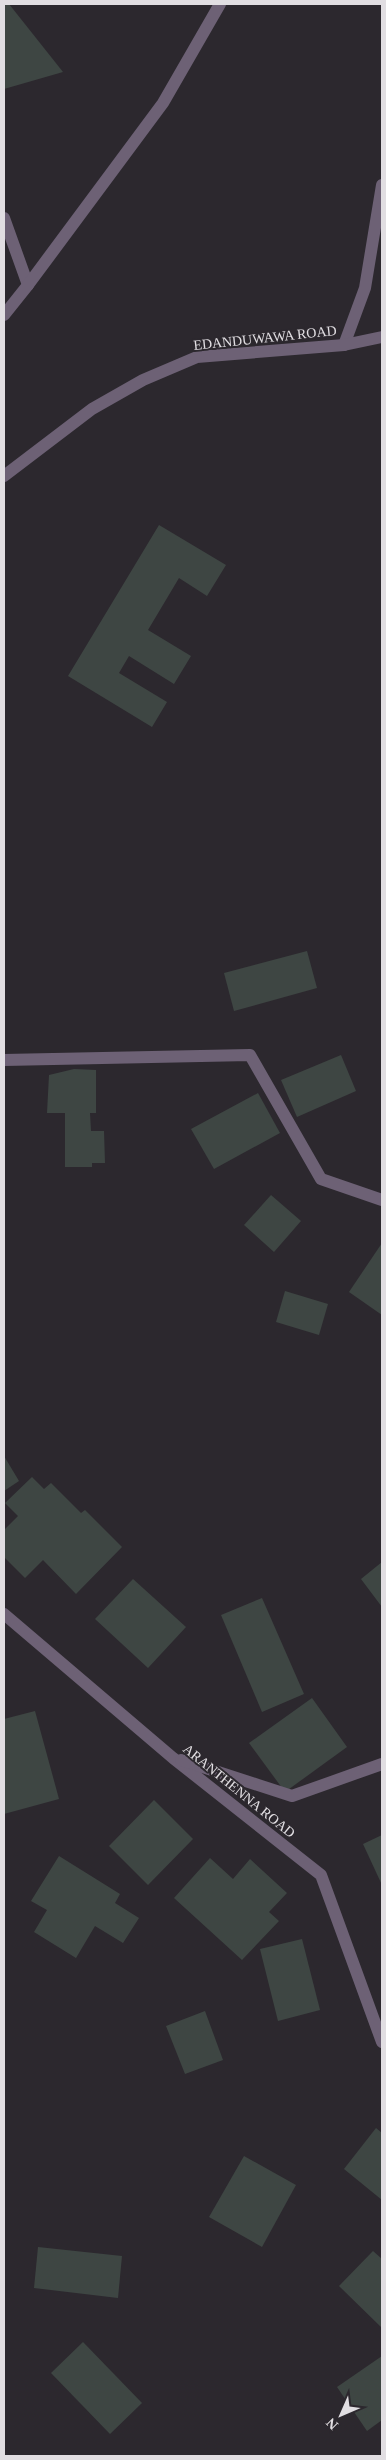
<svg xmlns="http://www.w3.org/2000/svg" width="386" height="2460" font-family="Georgia,serif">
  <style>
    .building { fill: #3e4643 }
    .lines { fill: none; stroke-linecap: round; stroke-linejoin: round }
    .minor { stroke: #6d6175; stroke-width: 12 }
    .labels { text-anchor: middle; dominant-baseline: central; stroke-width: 4; stroke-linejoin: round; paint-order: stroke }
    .street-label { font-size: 14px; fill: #e1dee2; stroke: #2c282e }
  </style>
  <rect width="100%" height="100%" fill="#2c282e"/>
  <g class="building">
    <polygon points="4,4 9,4 63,72 4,89"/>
    <polygon points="159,525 226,565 207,596 179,578 148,630 191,656 174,684 129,656 119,673 167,702 152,727 68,676"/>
    <polygon points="307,951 317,988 234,1011 224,973"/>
    <polygon points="341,1055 356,1091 297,1117 281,1080"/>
    <polygon points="74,1069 96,1070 96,1113 90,1113 91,1131 104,1131 105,1163 92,1163 92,1167 65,1167 65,1113 47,1113 49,1075"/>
    <polygon points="258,1093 280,1133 214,1169 191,1129"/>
    <polygon points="271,1195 301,1221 274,1252 244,1225"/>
    <polygon points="382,1243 382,1315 349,1292"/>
    <polygon points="285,1291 328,1304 319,1335 276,1322"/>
    <polygon points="4,1456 19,1481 4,1491"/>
    <polygon points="32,1477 44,1489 51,1483 81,1513 85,1510 122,1547 76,1594 43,1560 25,1578 4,1557 4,1530 18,1516 5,1503"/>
    <polygon points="382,1562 382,1607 361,1579"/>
    <polygon points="133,1579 186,1627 148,1668 95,1619"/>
    <polygon points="262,1598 304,1694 262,1712 221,1615"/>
    <polygon points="312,1698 347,1747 285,1792 249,1743"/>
    <polygon points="35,1711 59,1799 4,1814 4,1719"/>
    <polygon points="154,1800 193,1839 148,1885 109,1846"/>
    <polygon points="382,1835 382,1885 363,1844"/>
    <polygon points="59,1856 120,1894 115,1903 139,1918 123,1943 95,1926 76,1958 34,1932 47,1910 31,1901"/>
    <polygon points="210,1858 233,1879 250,1859 287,1893 269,1912 279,1921 242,1960 174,1898"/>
    <polygon points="302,1939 320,2010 278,2021 260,1949"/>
    <polygon points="205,2011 223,2060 185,2074 166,2026"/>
    <polygon points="376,2128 382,2133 382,2200 344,2169"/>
    <polygon points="244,2156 296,2185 262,2247 209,2217"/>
    <polygon points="38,2247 122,2256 118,2298 34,2288"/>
    <polygon points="373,2251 382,2259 382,2328 339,2286"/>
    <polygon points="83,2342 142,2403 110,2434 51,2373"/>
    <polygon points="382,2356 382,2420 367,2431 337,2387"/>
  </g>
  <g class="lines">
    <g class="minor">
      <polyline points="4,218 28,285"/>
      <polyline points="4,315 28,285 163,103 220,4"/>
      <polyline points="344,345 365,288 382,185"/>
      <polyline points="4,476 92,409 143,380 197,357 344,345 382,337"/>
      <polyline points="4,1060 250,1055 321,1179 382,1200"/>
      <polyline points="4,1614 173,1758 321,1875 382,2042"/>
      <polyline points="181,1760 292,1796 382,1764"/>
    </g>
  </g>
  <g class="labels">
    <g class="street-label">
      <text transform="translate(265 338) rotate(-6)">EDANDUWAWA ROAD</text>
      <text transform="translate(239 1791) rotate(39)">ARANTHENNA ROAD</text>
    </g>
  </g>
  <rect width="386" height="2460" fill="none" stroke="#e1dee2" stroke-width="10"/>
  <g transform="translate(341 2415) rotate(225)" stroke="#2c282e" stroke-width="4" paint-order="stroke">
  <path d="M0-4L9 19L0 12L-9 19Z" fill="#e1dee2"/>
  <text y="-8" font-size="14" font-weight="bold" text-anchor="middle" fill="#e1dee2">N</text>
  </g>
</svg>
